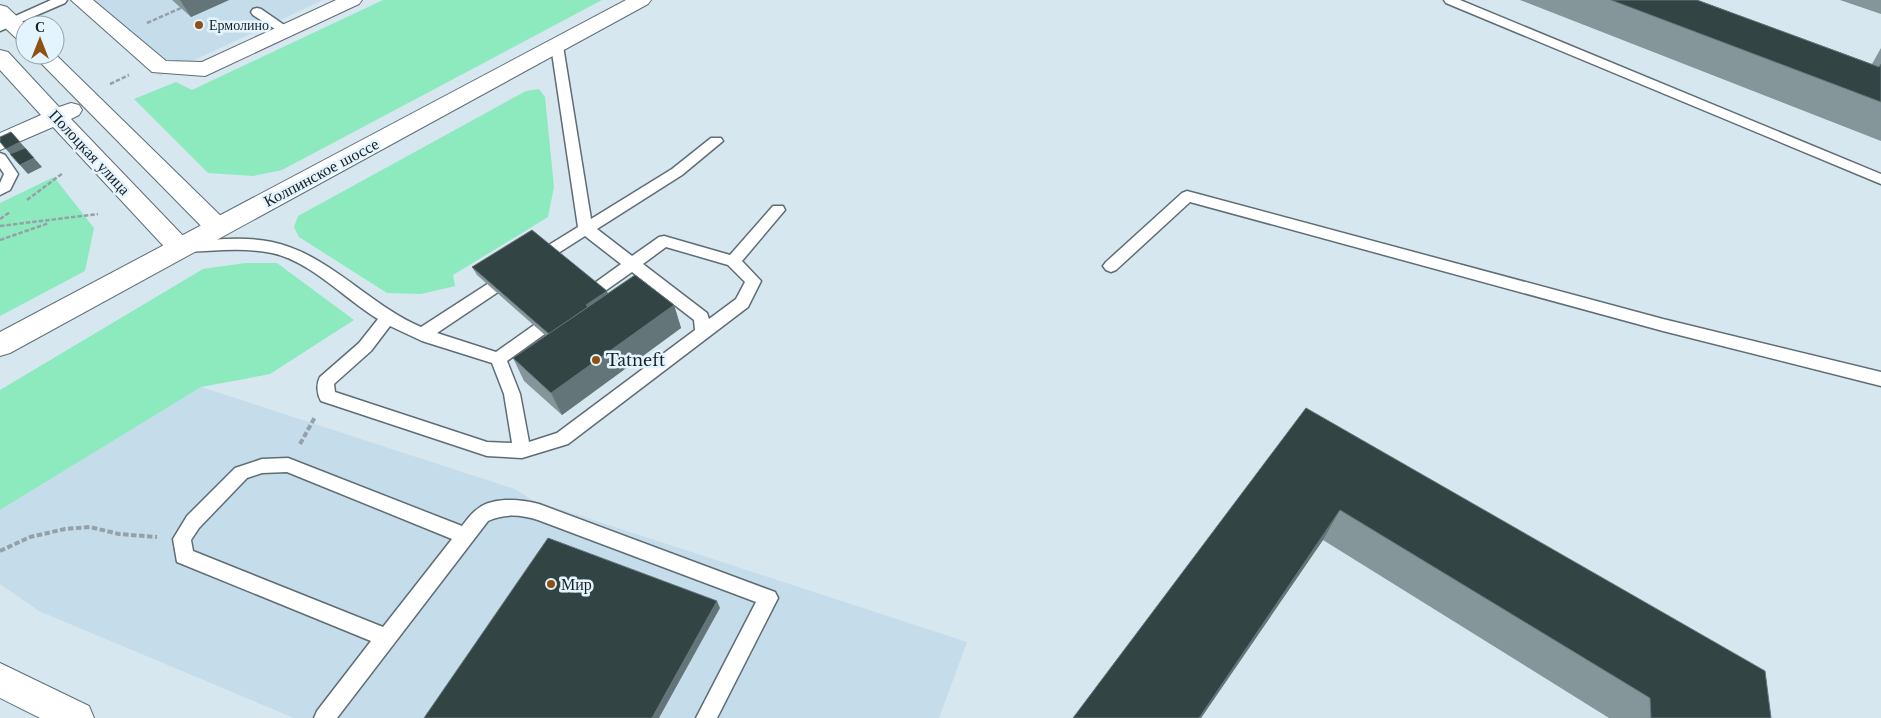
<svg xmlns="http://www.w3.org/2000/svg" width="1881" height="718" font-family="'Libre Baskerville',serif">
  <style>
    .built { fill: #c5dcea }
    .green { fill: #8ceabe }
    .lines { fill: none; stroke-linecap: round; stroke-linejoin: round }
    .service-casing { stroke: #5e6d75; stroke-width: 3 }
    .minor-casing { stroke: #5e6d75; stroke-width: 2 }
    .secondary-casing { stroke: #5e6d75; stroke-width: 2 }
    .path-far1 { stroke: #94a1a8; stroke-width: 2.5; stroke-dasharray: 4.5 2; stroke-linecap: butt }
    .path { stroke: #94a1a8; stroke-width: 4; stroke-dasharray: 5.5 2.5; stroke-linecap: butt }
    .service { fill: #fff; fill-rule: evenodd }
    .minor { fill: #fff; fill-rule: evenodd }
    .secondary { fill: #fff; fill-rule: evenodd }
    .wall { fill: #84969a }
    .shaded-wall { fill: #637578 }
    .building { fill: #324444; stroke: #637578 }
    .poi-dot { fill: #8e5014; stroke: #e3f4fe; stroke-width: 2 }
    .labels { text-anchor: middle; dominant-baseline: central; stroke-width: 5; stroke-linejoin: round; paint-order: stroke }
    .far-poi-label { font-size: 14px; fill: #1a2023; stroke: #e3f4fe; text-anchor: start }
    .street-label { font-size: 16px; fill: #1a2023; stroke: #e3f4fe }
    .poi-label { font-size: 16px; fill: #1a2023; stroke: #e3f4fe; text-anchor: start }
  </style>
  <rect width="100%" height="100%" fill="#d6e7f0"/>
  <g class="built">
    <polygon points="74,0 323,0 160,76"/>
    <polygon points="201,387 515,489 532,500 967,642 939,718 294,718 39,611 0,584 0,510"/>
  </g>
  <g class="green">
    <polygon points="383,0 602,0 282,170 253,176 208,173 134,99 176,82 192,90"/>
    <polygon points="539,89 545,97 554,187 548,217 453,275 455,286 421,294 387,293 299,237 294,227 298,216 526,91"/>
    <polygon points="54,177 94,228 85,271 0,316 0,203"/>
    <polygon points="245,263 277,263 354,320 270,374 201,387 0,510 0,390 203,269"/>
  </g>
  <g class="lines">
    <defs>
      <g id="service">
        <polygon points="51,0 67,0 65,3 0,31 0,23"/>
        <polygon points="1444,0 1460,0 1881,174 1881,184 1446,3"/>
        <polygon points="257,8 261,9 293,31 287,35 283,34 253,15 251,12 253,9"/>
        <path d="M557 42 563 46 591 219 672 169 711 138H721L723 141 682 175 597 229 632 256 659 237 664 236 730 255 773 206H783L785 210 742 261 761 281 748 307 568 444 522 458 487 456 321 401C317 394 316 384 320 377L359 343 378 319C345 299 310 261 272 253 243 247 213 251 184 252L179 251 177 247 179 243 184 242C213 240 244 236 272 242 329 254 369 305 421 327L506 272 511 270 516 272 519 276 516 280 437 333 496 352 551 313 557 311 563 313 565 317 563 321 507 361 520 394 529 442 557 433 695 330 694 320 632 272 588 303 583 305 578 303 575 299 578 295 621 264 585 236 541 264 536 265 531 264 528 260 531 256 578 227 551 46ZM666 247 728 265 745 282 736 299 709 319 707 313 643 264ZM390 326 422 341 492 363 504 394 512 443 487 442 335 392 334 384 371 351Z"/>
        <polygon points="0,153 5,155 18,174 10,190 0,195 0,183 4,174 0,168"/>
        <polygon points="1187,191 1663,319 1881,372 1881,386 1663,331 1190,202 1116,270 1111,272 1106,270 1103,266 1106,262 1182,193"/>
        <path d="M288 458 462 526C466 521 470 515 475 511 490 496 521 499 539 504L775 592 778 598 717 718H696L756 602 538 520C521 515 505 513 488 521L337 718H314L317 711 371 641 177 562 173 539 187 516 235 468 262 459ZM287 472 452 539 383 627 193 551 191 540 199 528 247 478 262 473Z"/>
      </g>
      <g id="minor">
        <polygon points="71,0 93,0 166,61 202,62 336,0 362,0 359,4 205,76 152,72"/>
        <polygon points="0,5 7,7 26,25 25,42 18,40 0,23"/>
        <polygon points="0,50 8,52 59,107 71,103 79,105 82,110 79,115 71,119 188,241 192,247 188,253 179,256 170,253 53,127 0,150 0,133 41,115 0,70"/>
        <polygon points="55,54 226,221 229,227 226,233 217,236 208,233 33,55"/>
        <polygon points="0,663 89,706 94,718 40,718 0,698"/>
      </g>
      <polygon id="secondary" points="626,0 651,0 648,4 10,353 0,356 0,332"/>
    </defs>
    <use href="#service" class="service-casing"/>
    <use href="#minor" class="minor-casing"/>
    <use href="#secondary" class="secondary-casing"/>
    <g class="path-far1">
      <polyline points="147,23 181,8"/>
      <polyline points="110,84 129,75"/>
      <polyline points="27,200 63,173"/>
      <polyline points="0,219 10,212"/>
      <polyline points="0,226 98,214"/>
      <polyline points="0,240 49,223"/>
    </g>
    <g class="path">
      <polyline points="300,444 315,417"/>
      <polyline points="0,551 30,537 65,529 90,527 119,534 157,537"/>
    </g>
    <use href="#service" class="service"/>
    <use href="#minor" class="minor"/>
    <use href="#secondary" class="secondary"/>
  </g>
  <g class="wall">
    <polygon points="172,0 229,0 191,17"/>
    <polygon points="1520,0 1697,0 1872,64 1881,48 1881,141"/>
    <polygon points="1840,0 1881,0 1881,14"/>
    <polygon points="472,267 608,293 674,305 681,328 562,415 524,381 513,358 546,336 477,275"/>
    <polygon points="1306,408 1771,718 1609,718 1323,540 1201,718 1073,718"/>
  </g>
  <g class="shaded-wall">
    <polygon points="180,0 229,0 191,17"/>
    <polygon points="11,132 28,151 14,158 6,149"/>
    <polygon points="34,158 42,167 28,174 20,165"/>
    <polygon points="607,291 610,300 590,314 586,305"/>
    <polygon points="674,305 681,328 562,415 551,393"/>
    <polygon points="1340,510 1323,540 1201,718 1199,718"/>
    <polygon points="717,601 720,608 659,718 652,718"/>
  </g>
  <g class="building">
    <polygon points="1611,0 1697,0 1879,67 1881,64 1881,102"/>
    <polygon points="11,132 20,142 6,149 0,142 0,137"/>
    <polygon points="25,148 34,158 20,165 10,154"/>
    <polygon points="532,230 607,291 586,305 588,307 549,334 472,267"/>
    <polygon points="635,275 674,305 551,393 513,358"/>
    <polygon points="1306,408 1765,671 1771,718 1651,718 1650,698 1340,510 1199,718 1073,718"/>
    <polygon points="548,538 717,601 652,718 424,718"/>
  </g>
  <g class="poi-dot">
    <circle cx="199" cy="25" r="5"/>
    <circle cx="596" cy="360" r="5"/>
    <circle cx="551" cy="584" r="5"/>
  </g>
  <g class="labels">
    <g class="far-poi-label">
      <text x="209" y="25">Ермолино</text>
    </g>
    <g class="street-label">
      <text transform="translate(90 152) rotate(47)">Полоцкая улица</text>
      <text transform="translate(321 172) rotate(-28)">Колпинское шоссе</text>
    </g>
    <g class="poi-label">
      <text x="606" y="360">Tatneft</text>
      <text x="561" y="584">Мир</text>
    </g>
  </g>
  <g transform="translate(40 40)"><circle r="24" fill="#e3f4fe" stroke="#939fa6"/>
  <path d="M0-4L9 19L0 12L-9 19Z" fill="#8e5014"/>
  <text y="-8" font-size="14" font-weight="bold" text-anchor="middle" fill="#1a2023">С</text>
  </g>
</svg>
